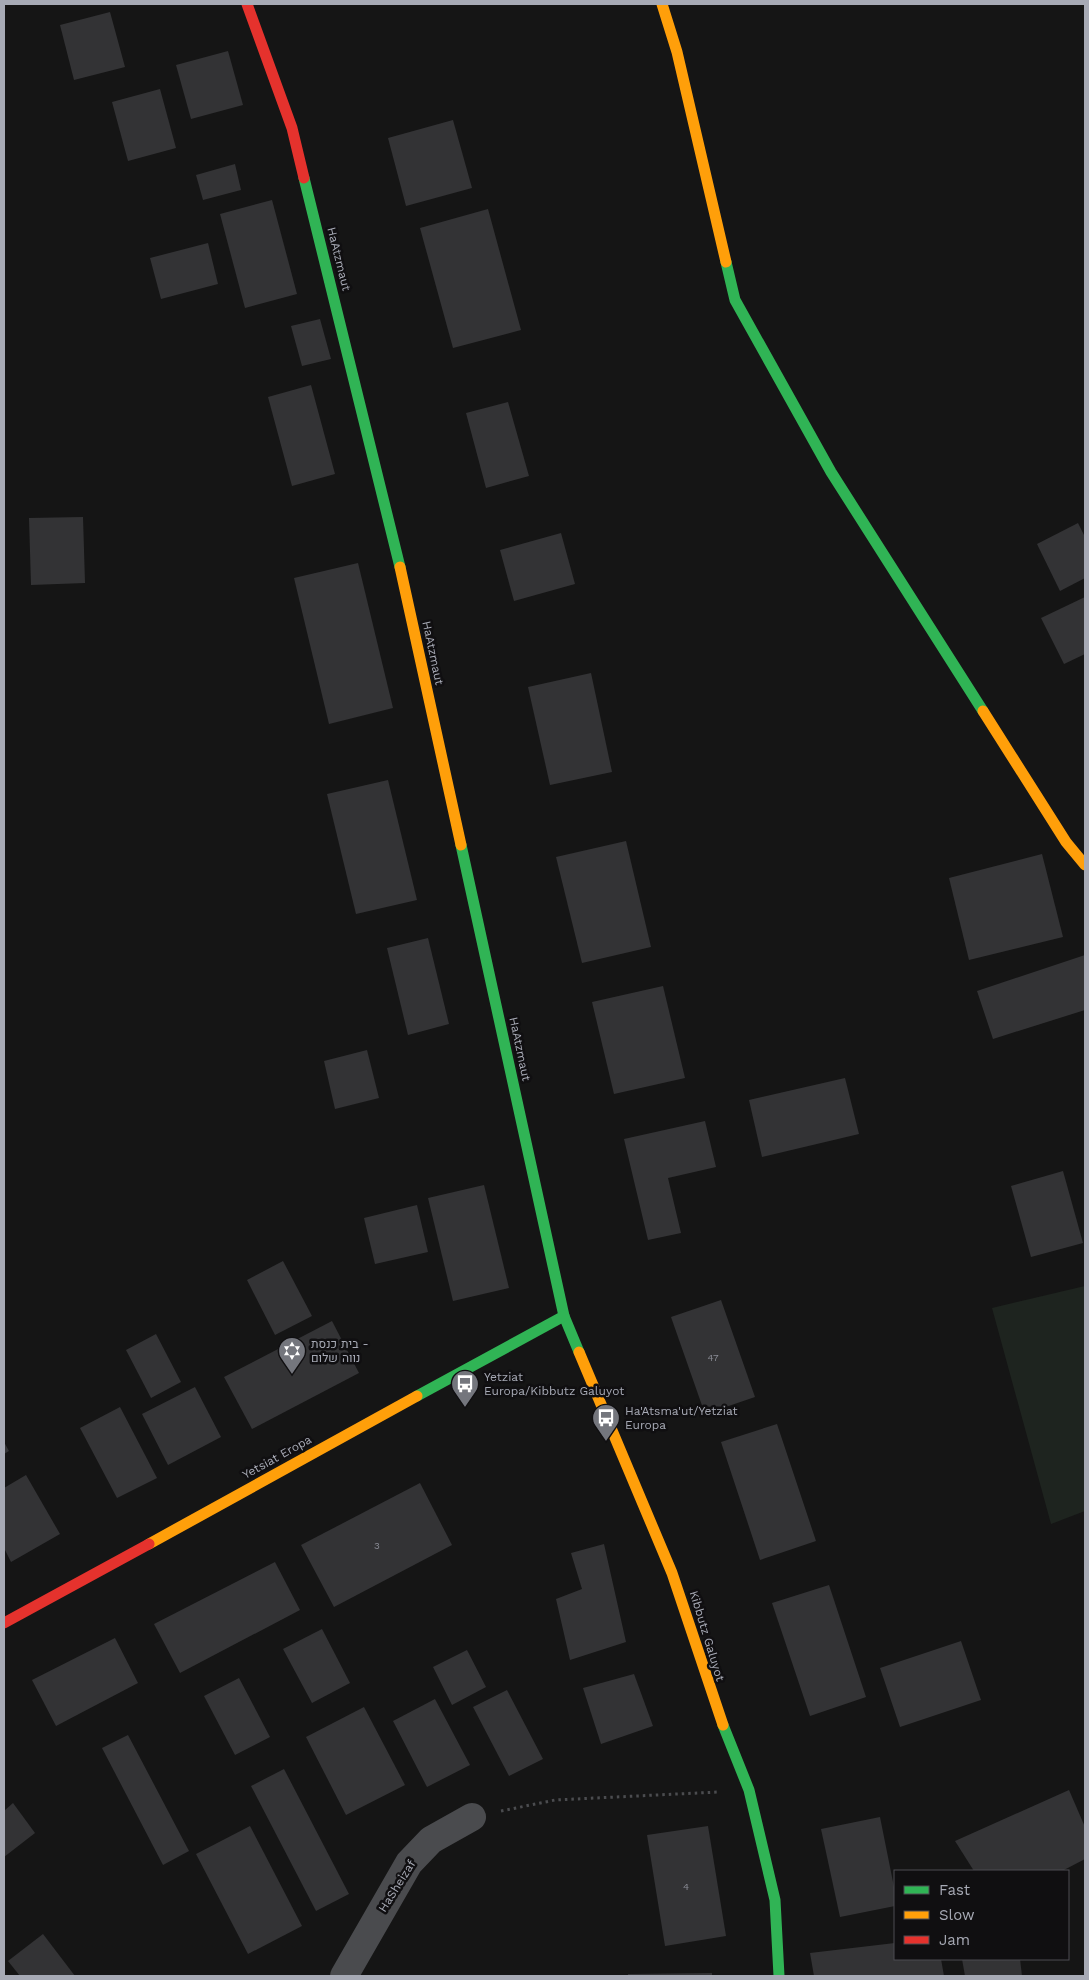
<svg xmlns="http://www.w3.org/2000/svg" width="1089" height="1980" font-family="'Work Sans',Heebo,sans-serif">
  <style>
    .green { fill: #1e241f }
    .building { fill: #333335 }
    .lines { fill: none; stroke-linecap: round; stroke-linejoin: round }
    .path { stroke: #4b4c4f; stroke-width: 3; stroke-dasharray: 2.5 4; stroke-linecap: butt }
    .street { stroke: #4a4b4e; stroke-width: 28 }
    .fast { stroke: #30b455; stroke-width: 11 }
    .slow { stroke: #ff9f0a; stroke-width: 11 }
    .jam { stroke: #e5322d; stroke-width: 11 }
    .labels { text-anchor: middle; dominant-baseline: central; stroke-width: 5; stroke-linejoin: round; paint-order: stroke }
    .number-label { font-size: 10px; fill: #8a8c95 }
    .street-label { font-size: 12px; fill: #a7aab5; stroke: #100f11 }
    .poi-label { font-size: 12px; fill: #a7aab5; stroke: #100f11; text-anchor: start }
  </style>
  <rect width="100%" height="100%" fill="#151515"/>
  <polygon class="green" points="1085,1286 1085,1511 1051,1524 992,1308"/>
  <g class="building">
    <polygon points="110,12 125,67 74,80 60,25"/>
    <polygon points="228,51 243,105 191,119 176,65"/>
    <polygon points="160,89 176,148 128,161 112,102"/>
    <polygon points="453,120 472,188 406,206 388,138"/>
    <polygon points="235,164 241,190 203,200 196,175"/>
    <polygon points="272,200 297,294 245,308 220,214"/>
    <polygon points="488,209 521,330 453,348 420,228"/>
    <polygon points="208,243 218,284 161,299 150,258"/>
    <polygon points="320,319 331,359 302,366 291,326"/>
    <polygon points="311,385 335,474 292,486 268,397"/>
    <polygon points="508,402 529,476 486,488 466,413"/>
    <polygon points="83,517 85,583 31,585 29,518"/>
    <polygon points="1078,523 1085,537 1085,578 1060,591 1037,544"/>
    <polygon points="561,533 575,584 514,601 500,550"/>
    <polygon points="358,563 393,708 329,724 294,578"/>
    <polygon points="1085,597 1085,654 1064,664 1041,618"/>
    <polygon points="591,673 612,772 550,785 528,687"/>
    <polygon points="388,780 417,900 356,914 327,794"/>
    <polygon points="626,841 651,947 582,963 556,857"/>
    <polygon points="1042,854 1063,937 969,960 949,878"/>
    <polygon points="428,938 449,1024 408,1035 387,948"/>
    <polygon points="1085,955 1085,1010 993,1039 977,991"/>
    <polygon points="663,986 685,1078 614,1094 592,1002"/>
    <polygon points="367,1050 379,1098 335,1109 324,1061"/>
    <polygon points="845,1078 859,1134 762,1157 749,1100"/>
    <polygon points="705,1121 716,1167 668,1178 681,1233 648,1240 624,1139"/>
    <polygon points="1063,1171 1083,1243 1031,1257 1011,1186"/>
    <polygon points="484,1185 509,1288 453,1301 428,1198"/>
    <polygon points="417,1205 428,1252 375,1264 364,1218"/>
    <polygon points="283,1261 312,1316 275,1335 247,1280"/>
    <polygon points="721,1300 755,1397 705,1414 671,1317"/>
    <polygon points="332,1321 359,1373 252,1429 224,1377"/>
    <polygon points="156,1334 181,1382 151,1398 126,1350"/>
    <polygon points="195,1387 221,1437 168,1465 142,1414"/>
    <polygon points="120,1407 157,1478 117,1498 80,1428"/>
    <polygon points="777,1424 816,1541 760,1560 721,1442"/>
    <polygon points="4,1442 9,1451 4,1454"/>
    <polygon points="26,1475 60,1534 11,1562 4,1548 4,1488"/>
    <polygon points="420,1483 452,1545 334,1607 301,1545"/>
    <polygon points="604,1544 626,1642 570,1660 556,1599 582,1589 571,1553"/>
    <polygon points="275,1562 300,1610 180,1673 154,1624"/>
    <polygon points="829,1585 866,1697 810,1716 772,1603"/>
    <polygon points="322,1629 350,1683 312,1703 283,1649"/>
    <polygon points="115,1638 138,1683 56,1726 32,1680"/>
    <polygon points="961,1641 981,1700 900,1727 880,1668"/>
    <polygon points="467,1650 486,1687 452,1705 433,1667"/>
    <polygon points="634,1674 653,1726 601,1744 583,1688"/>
    <polygon points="239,1678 270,1737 235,1755 204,1696"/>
    <polygon points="507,1690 543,1759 509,1776 473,1707"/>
    <polygon points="435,1699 470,1765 427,1787 393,1721"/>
    <polygon points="364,1707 405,1785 346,1815 306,1737"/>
    <polygon points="128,1735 189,1851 163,1865 102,1748"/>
    <polygon points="284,1769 349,1894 316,1911 251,1786"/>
    <polygon points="1069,1790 1085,1827 1085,1859 1062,1871 974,1871 955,1841"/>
    <polygon points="13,1803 35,1833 4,1857 4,1811"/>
    <polygon points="880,1817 895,1892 895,1906 840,1917 821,1829"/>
    <polygon points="250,1826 302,1926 248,1954 196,1854"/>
    <polygon points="708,1826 726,1936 665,1946 647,1835"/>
    <polygon points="43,1934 75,1976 20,1976 8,1961"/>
    <polygon points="895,1943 895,1959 941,1959 944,1976 814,1976 810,1953"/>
    <polygon points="962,1959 1020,1959 1022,1976 965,1976"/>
    <polygon points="712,1973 712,1976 628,1976 628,1974"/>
  </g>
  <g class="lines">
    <polyline class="path" points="501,1811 555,1800 718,1792"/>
    <polyline class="street" points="344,1976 409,1863 431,1840 472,1817"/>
    <g class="fast">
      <polyline points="304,178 400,567"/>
      <polyline points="726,262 735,300 831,472 983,711"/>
      <polyline points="461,845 564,1316 579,1352"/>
      <polyline points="417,1396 564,1316"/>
      <polyline points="723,1725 749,1790 775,1900 779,1976"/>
    </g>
    <g class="slow">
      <polyline points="662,4 677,52 726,262"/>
      <polyline points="400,567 461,845"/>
      <polyline points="983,711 1066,842 1085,865"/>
      <polyline points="579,1352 672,1573 723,1725"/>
      <polyline points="149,1544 417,1396"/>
    </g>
    <g class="jam">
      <polyline points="247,4 292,128 304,178"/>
      <polyline points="4,1623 149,1544"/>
    </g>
  </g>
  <defs>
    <symbol id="synagogue-pin" viewBox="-11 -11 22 30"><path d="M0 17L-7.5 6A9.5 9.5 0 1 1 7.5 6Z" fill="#74767d" stroke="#100f11"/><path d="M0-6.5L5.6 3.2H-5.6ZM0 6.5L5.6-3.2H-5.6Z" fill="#fff"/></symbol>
    <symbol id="bus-pin" viewBox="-11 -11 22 30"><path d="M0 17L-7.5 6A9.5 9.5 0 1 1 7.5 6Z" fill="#74767d" stroke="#100f11"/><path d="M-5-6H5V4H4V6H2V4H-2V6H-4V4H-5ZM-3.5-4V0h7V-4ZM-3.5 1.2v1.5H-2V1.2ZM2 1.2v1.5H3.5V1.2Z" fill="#fff"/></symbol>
  </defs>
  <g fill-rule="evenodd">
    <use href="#synagogue-pin" x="276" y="1335" width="32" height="43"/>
    <use href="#bus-pin" x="449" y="1368" width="32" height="43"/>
    <use href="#bus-pin" x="590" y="1402" width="32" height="43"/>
  </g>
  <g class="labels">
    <g class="number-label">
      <text x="713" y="1357">47</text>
      <text x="377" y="1545">3</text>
      <text x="686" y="1886">4</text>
    </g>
    <g class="street-label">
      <text transform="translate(339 259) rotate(76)">HaAtzmaut</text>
      <text transform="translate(433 653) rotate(78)">HaAtzmaut</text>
      <text transform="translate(520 1049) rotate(78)">HaAtzmaut</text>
      <text transform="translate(277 1457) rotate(-29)">Yetsiat Eropa</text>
      <text transform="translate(707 1636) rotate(73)">Kibbutz Galuyot</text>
      <text transform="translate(397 1886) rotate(-58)">HaSheizaf</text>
    </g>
    <g class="poi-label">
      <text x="311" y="1344">בית כנסת -<tspan x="311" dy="14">נווה שלום</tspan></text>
      <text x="484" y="1377">Yetziat<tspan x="484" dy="14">Europa/Kibbutz Galuyot</tspan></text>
      <text x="625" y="1411">Ha'Atsma'ut/Yetziat<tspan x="625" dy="14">Europa</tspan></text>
    </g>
  </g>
  <rect width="1089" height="1980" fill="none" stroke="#a7aab5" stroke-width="10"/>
  <rect x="894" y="1870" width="175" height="90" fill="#100f11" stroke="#4c4d53"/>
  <rect x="904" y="1886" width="25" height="8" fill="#30b455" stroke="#4c4d53"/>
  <text x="939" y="1895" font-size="15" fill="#a7aab5">Fast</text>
  <rect x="904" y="1911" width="25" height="8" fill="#ff9f0a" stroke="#4c4d53"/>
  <text x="939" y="1920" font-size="15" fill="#a7aab5">Slow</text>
  <rect x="904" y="1936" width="25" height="8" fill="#e5322d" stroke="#4c4d53"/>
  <text x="939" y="1945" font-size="15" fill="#a7aab5">Jam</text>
</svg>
